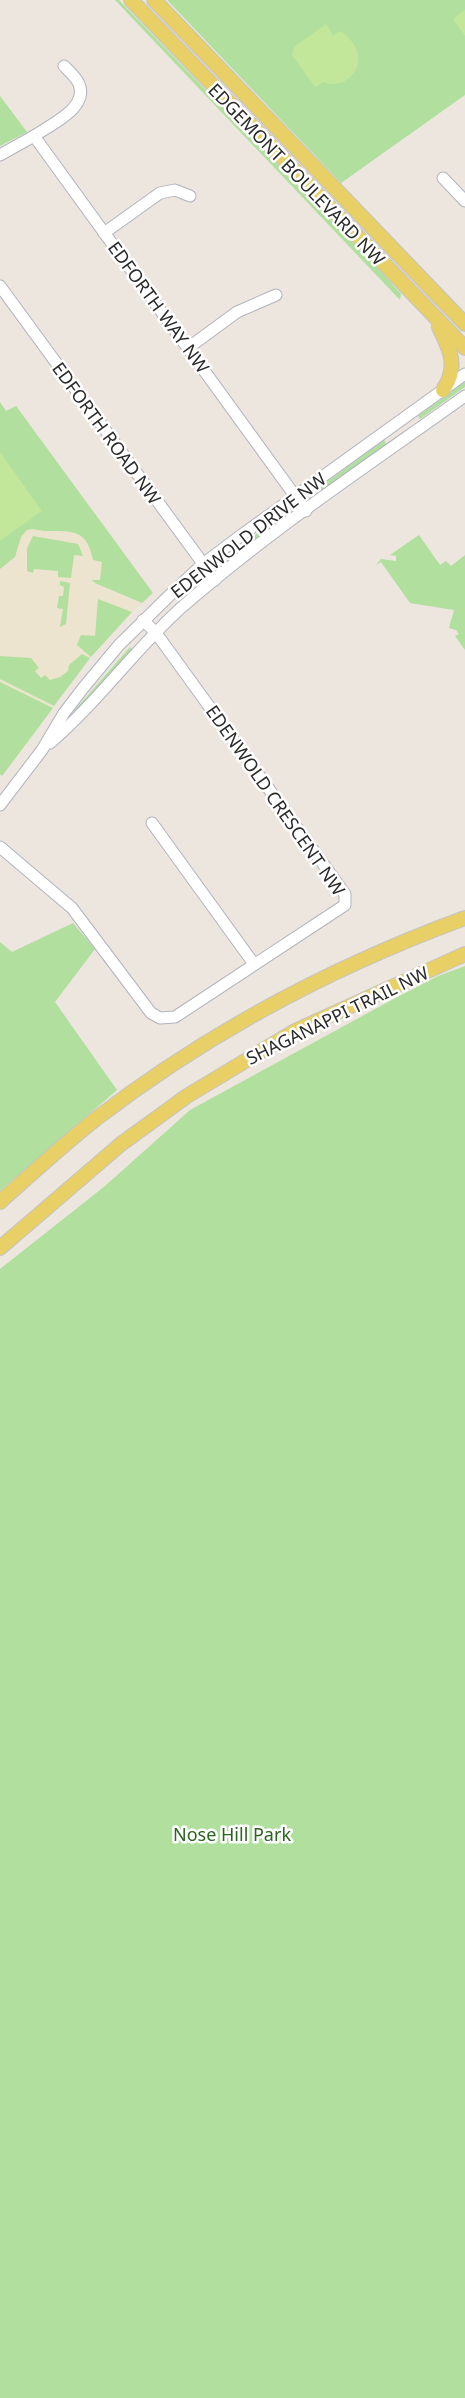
<svg xmlns="http://www.w3.org/2000/svg" width="465" height="2398" font-family="'Noto Sans',sans-serif">
  <style>
    .education { fill: #ece4ce }
    .green { fill: #b1df9e }
    .pitch { fill: #c2e69a }
    .lines { fill: none; stroke-linecap: round; stroke-linejoin: round }
    .minor-casing { stroke: #b1b3be; stroke-width: 13 }
    .major-casing { stroke: #c4c4c4; stroke-width: 16 }
    .minor { stroke: #fff; stroke-width: 11 }
    .major { stroke: #e8d066; stroke-width: 14 }
    .labels { text-anchor: middle; dominant-baseline: central; stroke-width: 5; stroke-linejoin: round; paint-order: stroke }
    .street-label { font-size: 18px; fill: #2b2b2b; stroke: #fff }
    .park-label { font-size: 18px; fill: #2a641f; stroke: #fff }
  </style>
  <rect width="100%" height="100%" fill="#ece6de"/>
  <polygon class="education" points="0,402 6,411 16,406 153,593 123,621 95,651 2,776 0,774"/>
  <g class="green">
    <polygon points="115,0 119,0 383,274 401,294 400,300"/>
    <polygon points="167,0 465,0 465,95 341,183"/>
    <polygon points="0,96 27,132 0,146"/>
    <polygon points="465,382 465,387 420,419 418,416"/>
    <path d="M0 402 6 411 16 406 153 593 142 603 95 583 92 580H100L102 562 93 560C87 530 74 531 46 531 39 531 35 528 27 530L21 537 15 557 0 569Z"/>
    <polygon points="384,440 386,444 322,490 320,487"/>
    <polygon points="280,516 282,519 229,559 227,556"/>
    <polygon points="419,535 440,565 446,561 451,566 465,555 465,650 455,636 459,634 456,630 449,628 454,610 410,603 381,562 376,565 381,559 396,561 396,556 390,555"/>
    <polygon points="33,536 78,544 83,556 74,555 71,578 58,577 58,571 34,569 33,573 27,571 27,548"/>
    <polygon points="60,581 70,583 66,624 60,627 63,609 57,608 59,596 63,596 64,587 60,585"/>
    <polygon points="98,599 132,612 91,657 77,645 81,635 95,636"/>
    <polygon points="130,647 133,650 76,713 74,711"/>
    <polygon points="82,654 90,658 54,706 0,679 0,656 31,658 39,668 35,671 41,678 45,675 50,680 60,677 68,671 69,665"/>
    <polygon points="0,682 53,708 2,776 0,774"/>
    <polygon points="73,923 95,949 55,1002 117,1090 0,1191 0,942 12,952"/>
    <polygon points="465,966 465,2398 0,2398 0,1269 105,1186 190,1110 388,1002 438,976"/>
  </g>
  <g class="pitch">
    <polygon points="465,10 465,36 453,19"/>
    <path d="M326 24 333 35 340 31C346 35 352 40 356 48 366 69 344 91 324 82L315 87 292 55 294 47Z"/>
    <polygon points="0,452 42,511 0,541"/>
  </g>
  <g class="lines">
    <defs>
      <g id="minor">
        <path d="M34 136C50 125 89 108 79 84 76 77 69 71 64 66"/>
        <polyline points="0,155 34,136 306,511"/>
        <polyline points="443,178 465,201"/>
        <polyline points="104,233 160,193 175,190 190,196"/>
        <polyline points="0,286 215,580"/>
        <polyline points="188,348 237,312 276,295"/>
        <path d="M50 743C98 702 135 649 182 607 270 530 370 464 465 396"/>
        <polyline points="0,805 42,750 64,713 84,687 119,645 173,592 203,564 243,534 465,374"/>
        <polyline points="152,823 254,964"/>
        <polyline points="0,847 72,908 151,1013 160,1018 175,1017 345,905 345,894 156,633 143,620"/>
      </g>
      <g id="major">
        <polyline points="131,0 465,348"/>
        <polyline points="154,0 465,324"/>
        <path d="M439 327C450 350 459 367 443 390"/>
        <path d="M0 1202C31 1174 64 1144 97 1118 208 1033 334 966 465 918"/>
        <polyline points="0,1248 121,1144 187,1096 295,1031 465,954"/>
      </g>
    </defs>
    <use href="#minor" class="minor-casing"/>
    <use href="#major" class="major-casing"/>
    <use href="#minor" class="minor"/>
    <use href="#major" class="major"/>
  </g>
  <g class="labels">
    <g class="street-label">
      <text transform="translate(297 174) rotate(46)">EDGEMONT BOULEVARD NW</text>
      <text transform="translate(159 307) rotate(54)">EDFORTH WAY NW</text>
      <text transform="translate(107 433) rotate(54)">EDFORTH ROAD NW</text>
      <text transform="translate(248 535) rotate(-38)">EDENWOLD DRIVE NW</text>
      <text transform="translate(276 800) rotate(55)">EDENWOLD CRESCENT NW</text>
      <text transform="translate(337 1015) rotate(-26)">SHAGANAPPI TRAIL NW</text>
    </g>
    <g class="park-label">
      <text x="232" y="1834">Nose Hill Park</text>
    </g>
  </g>
</svg>
